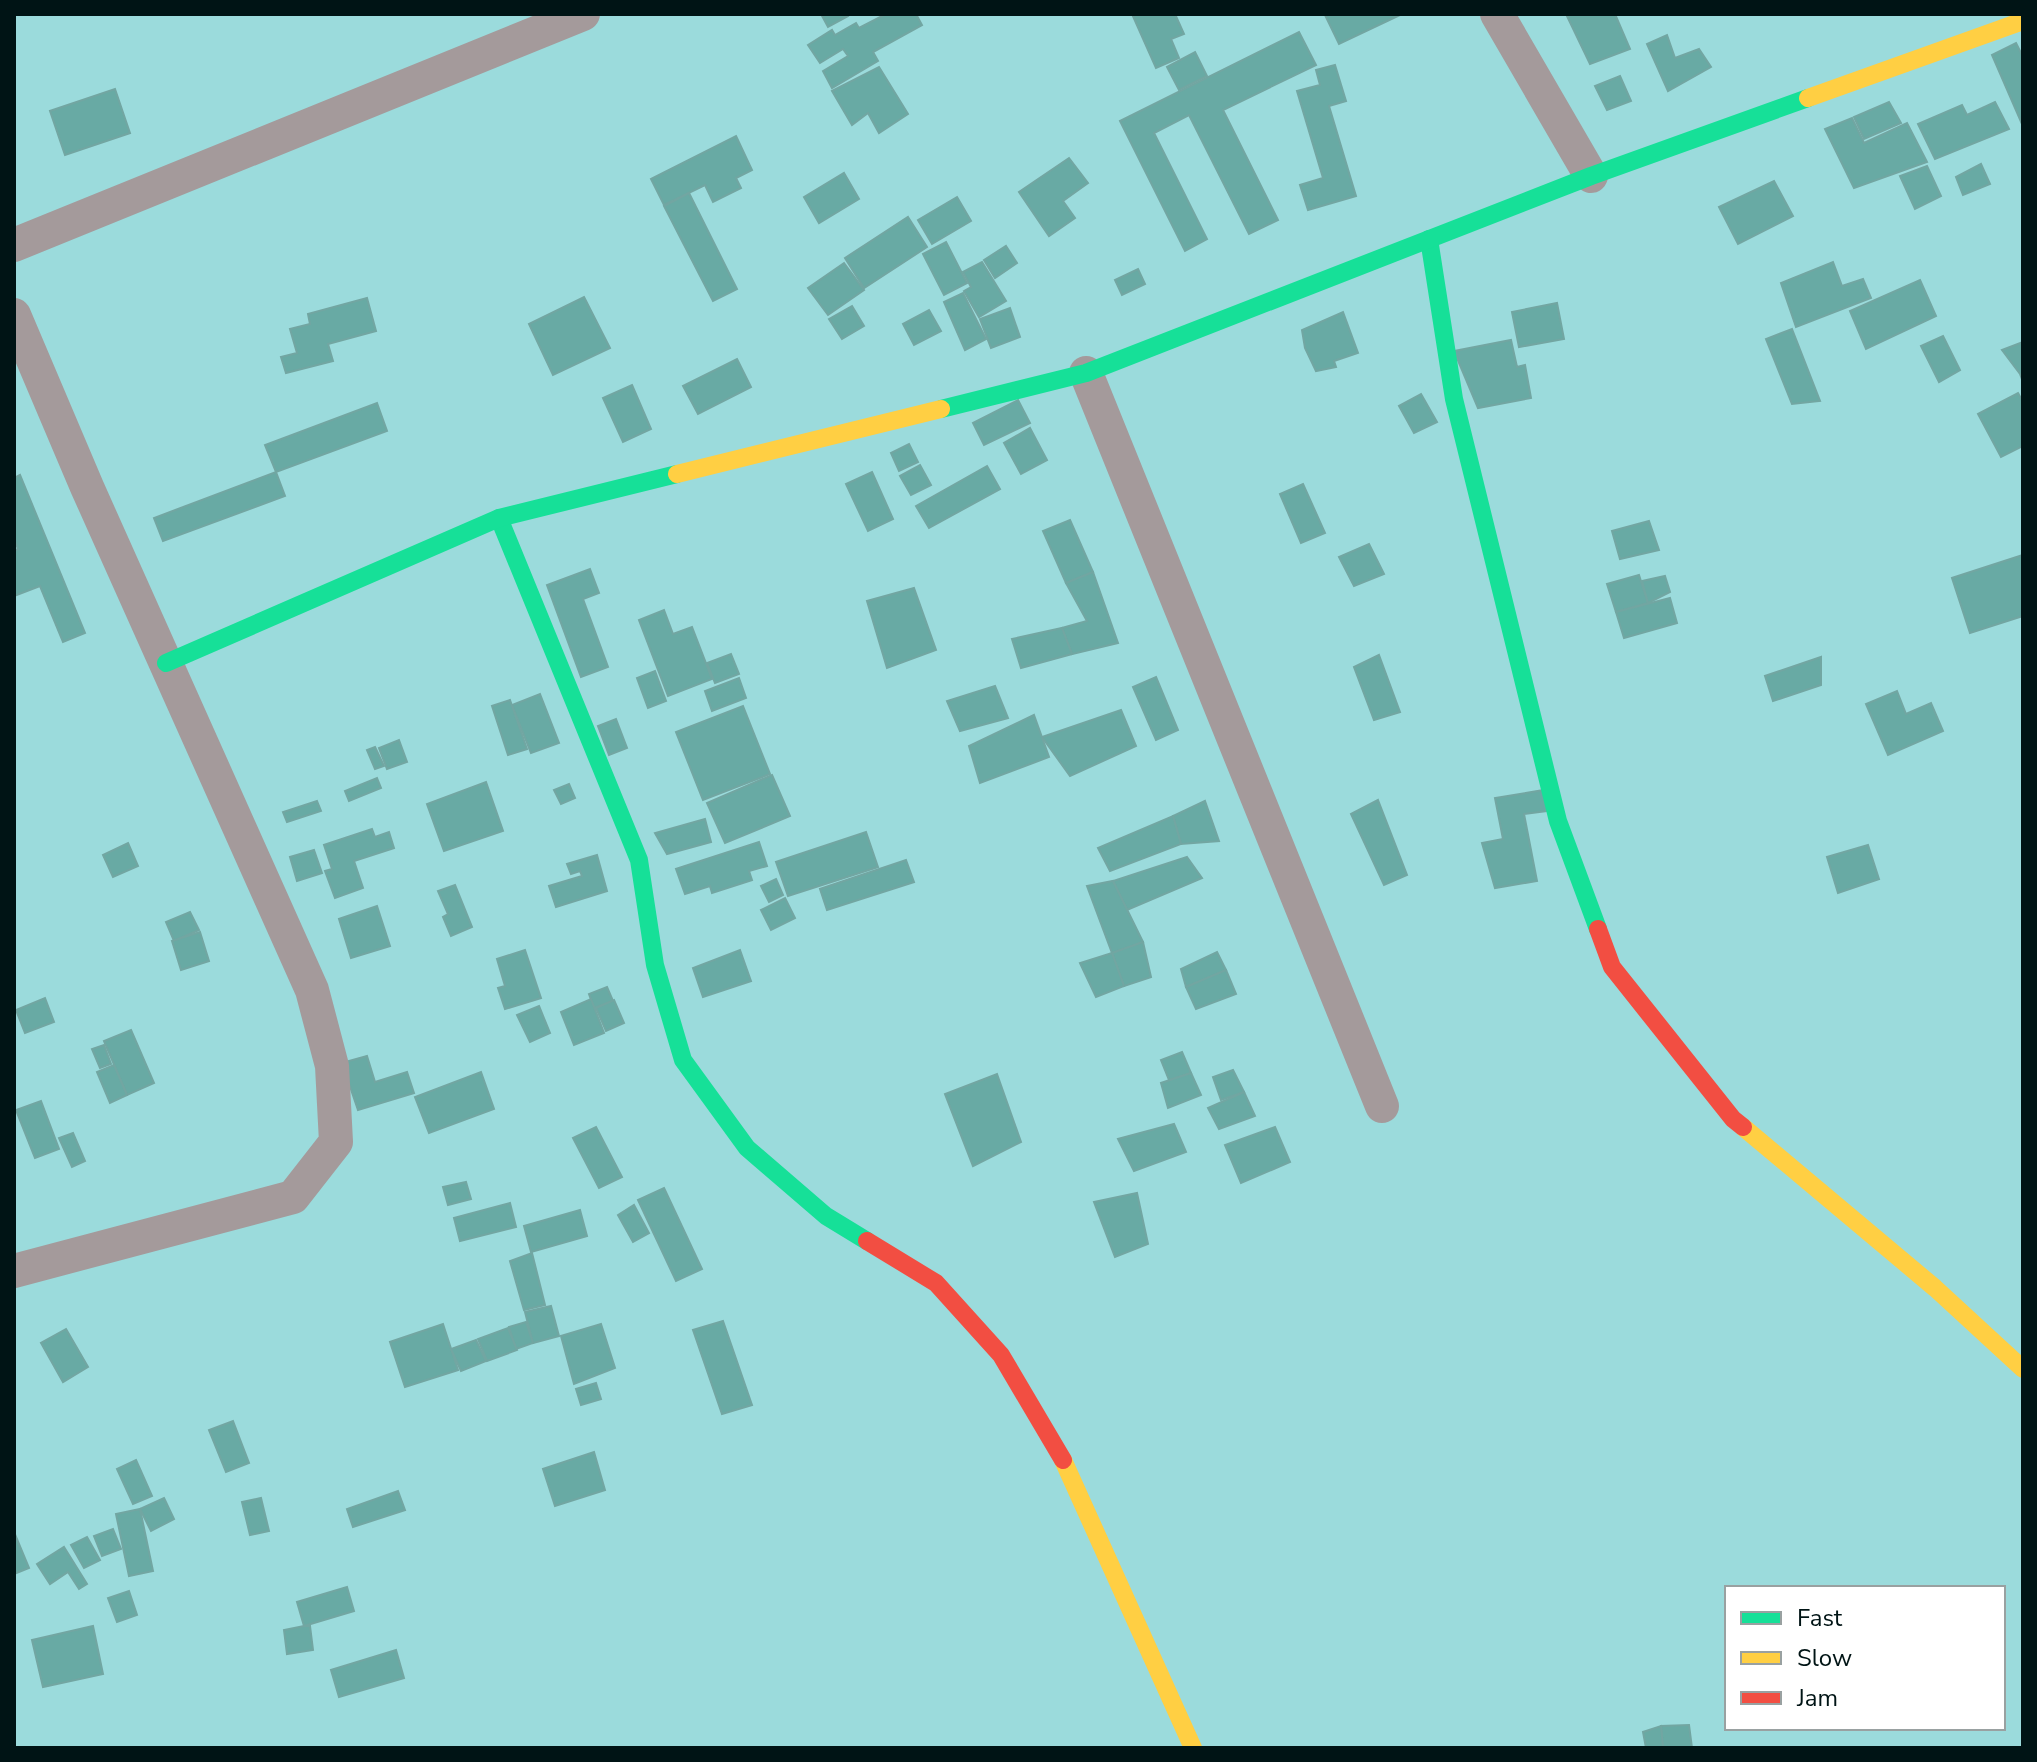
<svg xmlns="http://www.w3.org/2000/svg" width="2037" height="1762" font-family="'Nunito Sans',sans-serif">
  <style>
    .building { fill: #68aaa4; stroke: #72a6a2; stroke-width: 2 }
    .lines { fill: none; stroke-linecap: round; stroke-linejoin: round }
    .street { stroke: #a49a9b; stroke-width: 34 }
    .fast { stroke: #16e098; stroke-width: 18 }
    .slow { stroke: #ffcf43; stroke-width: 18 }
    .jam { stroke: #f24e42; stroke-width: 18 }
  </style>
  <rect width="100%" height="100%" fill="#9bdbdc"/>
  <g class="building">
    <polygon points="821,14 847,14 848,16 828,27"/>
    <polygon points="886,14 916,14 922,25 873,52 878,61 832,88 823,71 848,56 843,49 820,63 808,45 832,30 835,35 856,23 859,28"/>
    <polygon points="1132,14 1175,14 1184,34 1171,39 1179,58 1156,68"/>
    <polygon points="1327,14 1402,14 1339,44 1325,15"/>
    <polygon points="1566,14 1615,14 1630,49 1590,64"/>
    <polygon points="1299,32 1316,65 1223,110 1278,220 1249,234 1189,115 1154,133 1207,239 1185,251 1120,121"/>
    <polygon points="1667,35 1675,58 1699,49 1711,67 1668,91 1647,44"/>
    <polygon points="2016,43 2023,57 2022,124 1992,55"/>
    <polygon points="1195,52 1207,76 1179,90 1167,67"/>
    <polygon points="1335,65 1346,101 1329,106 1356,196 1308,210 1300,185 1323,178 1297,91 1320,85 1316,70"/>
    <polygon points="879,67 908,114 879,133 868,113 852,125 832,91"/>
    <polygon points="1620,76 1631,101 1607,110 1595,86"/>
    <polygon points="115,89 130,133 65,155 50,111"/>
    <polygon points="1889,102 1901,123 1864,139 1854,117"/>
    <polygon points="1995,102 2009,129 1935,159 1918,124 1962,105 1967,115"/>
    <polygon points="1852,118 1864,143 1907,123 1927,162 1854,188 1825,129"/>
    <polygon points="736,136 752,170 736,178 741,188 713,202 705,185 664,205 651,179"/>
    <polygon points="1069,158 1088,183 1063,201 1075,218 1049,236 1019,192"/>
    <polygon points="1981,164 1990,184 1963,195 1956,177"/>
    <polygon points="1927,166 1941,196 1915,209 1900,176"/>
    <polygon points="844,173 859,199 819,223 804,197"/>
    <polygon points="1774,181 1793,216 1738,244 1719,207"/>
    <polygon points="689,193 737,289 713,301 664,206"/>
    <polygon points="957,197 971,221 932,244 918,220"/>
    <polygon points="908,217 927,247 864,288 845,258"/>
    <polygon points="946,242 967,283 944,295 923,254"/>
    <polygon points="1006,246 1017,263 995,278 984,260"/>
    <polygon points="982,262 1006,301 979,317 964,291 971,287 963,272"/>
    <polygon points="1833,262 1842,286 1863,279 1871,298 1796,327 1781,283"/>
    <polygon points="844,263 864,290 828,315 808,288"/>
    <polygon points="1138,269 1145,284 1122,295 1115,280"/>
    <polygon points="1920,280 1936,316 1866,349 1850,311"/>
    <polygon points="963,293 986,339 965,350 944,302"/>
    <polygon points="584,297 610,348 553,375 529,324"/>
    <polygon points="367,298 376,331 328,344 333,361 286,373 281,357 297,353 290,329 310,324 308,314"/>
    <polygon points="1557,303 1564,339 1519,347 1512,312"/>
    <polygon points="852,306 864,326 842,339 829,319"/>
    <polygon points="1010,308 1020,337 991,348 980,319"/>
    <polygon points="929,310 941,331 914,345 903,324"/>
    <polygon points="1343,312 1358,353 1334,361 1336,367 1316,371 1305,348 1302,330"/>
    <polygon points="1792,329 1820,401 1792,404 1766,339"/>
    <polygon points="1943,336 1960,370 1939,382 1921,346"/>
    <polygon points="1511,340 1517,367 1525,365 1531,398 1478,408 1454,351"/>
    <polygon points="2023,342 2023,382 2020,374 2002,350"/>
    <polygon points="737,359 751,387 698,414 683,386"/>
    <polygon points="632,385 651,429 623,442 603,398"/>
    <polygon points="2018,393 2023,402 2023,446 2001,457 1978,414"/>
    <polygon points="1421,394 1437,422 1414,433 1399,406"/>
    <polygon points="1018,400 1030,423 984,445 973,423"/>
    <polygon points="377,403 387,431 276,472 265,445"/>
    <polygon points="1030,428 1047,460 1021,474 1004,443"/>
    <polygon points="909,444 918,462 899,471 891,453"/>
    <polygon points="920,465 931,485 911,495 900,476"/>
    <polygon points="987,466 1000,489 929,528 916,506"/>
    <polygon points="276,472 285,496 163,541 154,518"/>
    <polygon points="872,472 893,519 868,531 846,484"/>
    <polygon points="20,475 85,633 63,642 40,586 14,596 14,551 18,549 14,539 14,478"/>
    <polygon points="1303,484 1325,533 1301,543 1280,494"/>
    <polygon points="1070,520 1093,572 1066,583 1043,531"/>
    <polygon points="1649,521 1659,550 1620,559 1612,531"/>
    <polygon points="1369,544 1384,574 1354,586 1339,557"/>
    <polygon points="2023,555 2023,616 1970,633 1952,578"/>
    <polygon points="590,569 599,593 583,599 608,667 581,677 547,585"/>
    <polygon points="1093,572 1118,643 1072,654 1062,628 1087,621 1066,583"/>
    <polygon points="1639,575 1648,603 1616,612 1607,584"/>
    <polygon points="1665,576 1670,592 1648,603 1642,581"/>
    <polygon points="914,588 936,650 887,668 867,601"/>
    <polygon points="1670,598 1677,623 1624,638 1616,612"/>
    <polygon points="664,610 673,634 692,627 712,679 668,696 639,620"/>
    <polygon points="1062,628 1072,654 1021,668 1012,639"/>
    <polygon points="731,654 739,674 715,683 707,663"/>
    <polygon points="1379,655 1400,712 1374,720 1354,667"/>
    <polygon points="1821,657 1821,685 1773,701 1765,676"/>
    <polygon points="655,671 666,701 648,708 637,678"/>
    <polygon points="1156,677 1178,730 1156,740 1133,687"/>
    <polygon points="739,678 746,698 712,711 705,691"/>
    <polygon points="995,686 1008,718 960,731 947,701"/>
    <polygon points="1897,691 1906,714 1931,703 1943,731 1888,755 1866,704"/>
    <polygon points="540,694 559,743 531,753 512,705"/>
    <polygon points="510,700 527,749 508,755 492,706"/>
    <polygon points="743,706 770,774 703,800 676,732"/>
    <polygon points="1121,710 1136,746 1070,776 1042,737"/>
    <polygon points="1034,715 1049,757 980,783 969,746"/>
    <polygon points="616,719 627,748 609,755 598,726"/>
    <polygon points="399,740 407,762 387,769 379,748"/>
    <polygon points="375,747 384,766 375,769 367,750"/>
    <polygon points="772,775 790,816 725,843 707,803"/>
    <polygon points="377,778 381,788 349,801 345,791"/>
    <polygon points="486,782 503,831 444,851 427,804"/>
    <polygon points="569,784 575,798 561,804 554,790"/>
    <polygon points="1544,790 1548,811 1524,814 1537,881 1495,888 1482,843 1503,839 1495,798"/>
    <polygon points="1378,800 1407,875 1384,885 1351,814"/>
    <polygon points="317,801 321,811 287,822 283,812"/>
    <polygon points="1205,801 1219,841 1181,844 1173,816"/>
    <polygon points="1173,816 1181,844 1110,871 1098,848"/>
    <polygon points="705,819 711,842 667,854 655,833"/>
    <polygon points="372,829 375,837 389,832 394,848 354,861 363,888 335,898 325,871 332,869 324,845"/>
    <polygon points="866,832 878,867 788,896 776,862"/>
    <polygon points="759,842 767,866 749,871 752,880 712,893 710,886 685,894 676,869"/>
    <polygon points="128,843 138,866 113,877 103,855"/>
    <polygon points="1868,845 1879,879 1838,893 1827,857"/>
    <polygon points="314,850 322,873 297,881 290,857"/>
    <polygon points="597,855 607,891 556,907 549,886 582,876 580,871 571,874 567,864"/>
    <polygon points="1187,857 1202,878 1127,910 1113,881"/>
    <polygon points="906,860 914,882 827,910 820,889"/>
    <polygon points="776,879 783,895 769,902 761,886"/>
    <polygon points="1113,881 1143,942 1112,953 1087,886"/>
    <polygon points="455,885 472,927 451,936 443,917 448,914 438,891"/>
    <polygon points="785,898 795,918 771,930 761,910"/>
    <polygon points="377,906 390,946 351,958 339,919"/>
    <polygon points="190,912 199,930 174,941 166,922"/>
    <polygon points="200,932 209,961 181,970 172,941"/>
    <polygon points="1143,942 1151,977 1124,986 1112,953"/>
    <polygon points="525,950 541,998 505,1009 498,988 505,986 497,959"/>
    <polygon points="740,950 751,981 703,997 693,968"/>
    <polygon points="1217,952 1226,970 1186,987 1181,969"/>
    <polygon points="1112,953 1124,986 1096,997 1080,963"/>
    <polygon points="1226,970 1236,994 1196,1009 1186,987"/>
    <polygon points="607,987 613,1001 594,1008 589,994"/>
    <polygon points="45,998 54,1022 25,1033 16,1010"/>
    <polygon points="591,999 604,1033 574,1045 561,1012"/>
    <polygon points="614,1000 624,1023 606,1031 596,1008"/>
    <polygon points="539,1006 550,1033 530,1042 517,1015"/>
    <polygon points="131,1030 154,1083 127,1095 104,1041"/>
    <polygon points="104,1045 111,1064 100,1068 92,1049"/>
    <polygon points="1182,1052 1191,1073 1169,1080 1161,1060"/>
    <polygon points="367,1056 375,1082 407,1072 414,1093 358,1110 342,1063"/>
    <polygon points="114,1065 127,1095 110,1103 97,1072"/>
    <polygon points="1233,1070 1244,1092 1221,1100 1213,1077"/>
    <polygon points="481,1072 494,1109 429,1133 415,1097"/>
    <polygon points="1191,1073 1201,1095 1168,1108 1161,1083"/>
    <polygon points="997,1074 1021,1142 973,1166 945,1094"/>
    <polygon points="1244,1092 1255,1116 1219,1129 1208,1108"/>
    <polygon points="41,1101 59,1149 35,1158 16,1110"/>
    <polygon points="1174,1124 1186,1152 1134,1171 1118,1139"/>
    <polygon points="596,1127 622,1177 599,1188 573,1138"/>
    <polygon points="1275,1127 1290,1162 1241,1183 1225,1145"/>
    <polygon points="73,1133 85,1161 72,1167 59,1138"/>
    <polygon points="466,1182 471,1199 448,1205 443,1187"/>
    <polygon points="664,1188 702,1269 676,1281 638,1200"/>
    <polygon points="1137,1193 1148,1244 1115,1257 1094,1202"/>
    <polygon points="510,1203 516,1227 460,1241 454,1218"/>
    <polygon points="634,1205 649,1233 633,1242 618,1215"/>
    <polygon points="580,1210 587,1236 531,1252 524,1226"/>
    <polygon points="532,1253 545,1305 524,1310 510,1261"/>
    <polygon points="551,1306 559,1336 533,1343 525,1312"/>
    <polygon points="723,1321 752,1405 722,1414 693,1330"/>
    <polygon points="526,1322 533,1343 516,1349 509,1327"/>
    <polygon points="443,1324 458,1370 405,1387 390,1342"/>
    <polygon points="601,1324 615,1368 574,1384 561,1336"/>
    <polygon points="508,1328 517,1350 487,1361 478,1339"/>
    <polygon points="66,1329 88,1367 63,1382 41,1343"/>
    <polygon points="476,1340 486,1361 461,1371 451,1349"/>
    <polygon points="596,1383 601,1399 581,1405 576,1389"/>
    <polygon points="233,1421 249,1463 226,1472 209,1430"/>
    <polygon points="594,1452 605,1490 555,1506 543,1469"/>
    <polygon points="136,1460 152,1496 133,1504 117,1469"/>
    <polygon points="398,1491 405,1510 353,1527 347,1509"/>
    <polygon points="164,1498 174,1519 151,1531 140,1509"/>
    <polygon points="261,1498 269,1531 250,1535 242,1502"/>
    <polygon points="140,1509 153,1571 129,1576 116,1514"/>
    <polygon points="113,1529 121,1549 102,1556 94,1536"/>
    <polygon points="14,1532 29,1568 14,1574"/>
    <polygon points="87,1537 100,1560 84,1568 71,1545"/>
    <polygon points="64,1547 87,1584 79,1589 68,1572 50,1584 37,1564"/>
    <polygon points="347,1587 354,1611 304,1626 297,1602"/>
    <polygon points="129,1591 137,1615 117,1622 108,1598"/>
    <polygon points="93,1626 103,1674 43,1687 32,1640"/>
    <polygon points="304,1626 310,1626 313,1650 287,1654 284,1630"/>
    <polygon points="396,1650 404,1678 339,1697 331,1670"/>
    <polygon points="1689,1725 1692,1748 1663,1748 1661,1726"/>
    <polygon points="1661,1726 1663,1748 1646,1748 1643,1732"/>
  </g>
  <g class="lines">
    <g class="street">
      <polyline points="1497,14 1591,176"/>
      <polyline points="14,245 583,14"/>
      <polyline points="14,315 87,487 312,990 332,1066 336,1142 293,1197 14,1271"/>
      <polyline points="1086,373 1382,1106"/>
    </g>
    <g class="fast">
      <polyline points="1429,239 1454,399 1558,821 1598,929"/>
      <polyline points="941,409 1086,373 1591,176 1808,98"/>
      <polyline points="499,518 639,860 655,965 683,1060 747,1148 826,1216 867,1241"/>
      <polyline points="166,663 499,518 677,474"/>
    </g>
    <g class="slow">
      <polyline points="1808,98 2023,21"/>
      <polyline points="677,474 941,409"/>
      <polyline points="1743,1127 1935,1288 2023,1369"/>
      <polyline points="1063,1460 1193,1748"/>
    </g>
    <g class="jam">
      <polyline points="1598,929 1612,967 1733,1119 1743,1127"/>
      <polyline points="867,1241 936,1283 1001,1355 1063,1460"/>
    </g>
  </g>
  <rect width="2037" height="1762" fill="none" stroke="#001415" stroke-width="32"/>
  <rect x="1725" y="1586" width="280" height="144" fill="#ffffff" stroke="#99a1a1" stroke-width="2"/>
  <rect x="1741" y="1612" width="40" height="12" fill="#16e098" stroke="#99a1a1" stroke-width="2"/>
  <text x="1797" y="1626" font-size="24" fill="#001415">Fast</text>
  <rect x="1741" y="1652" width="40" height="12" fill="#ffcf43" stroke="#99a1a1" stroke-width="2"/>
  <text x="1797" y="1666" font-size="24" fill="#001415">Slow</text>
  <rect x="1741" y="1692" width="40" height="12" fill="#f24e42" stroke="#99a1a1" stroke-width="2"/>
  <text x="1797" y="1706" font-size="24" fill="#001415">Jam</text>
</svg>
